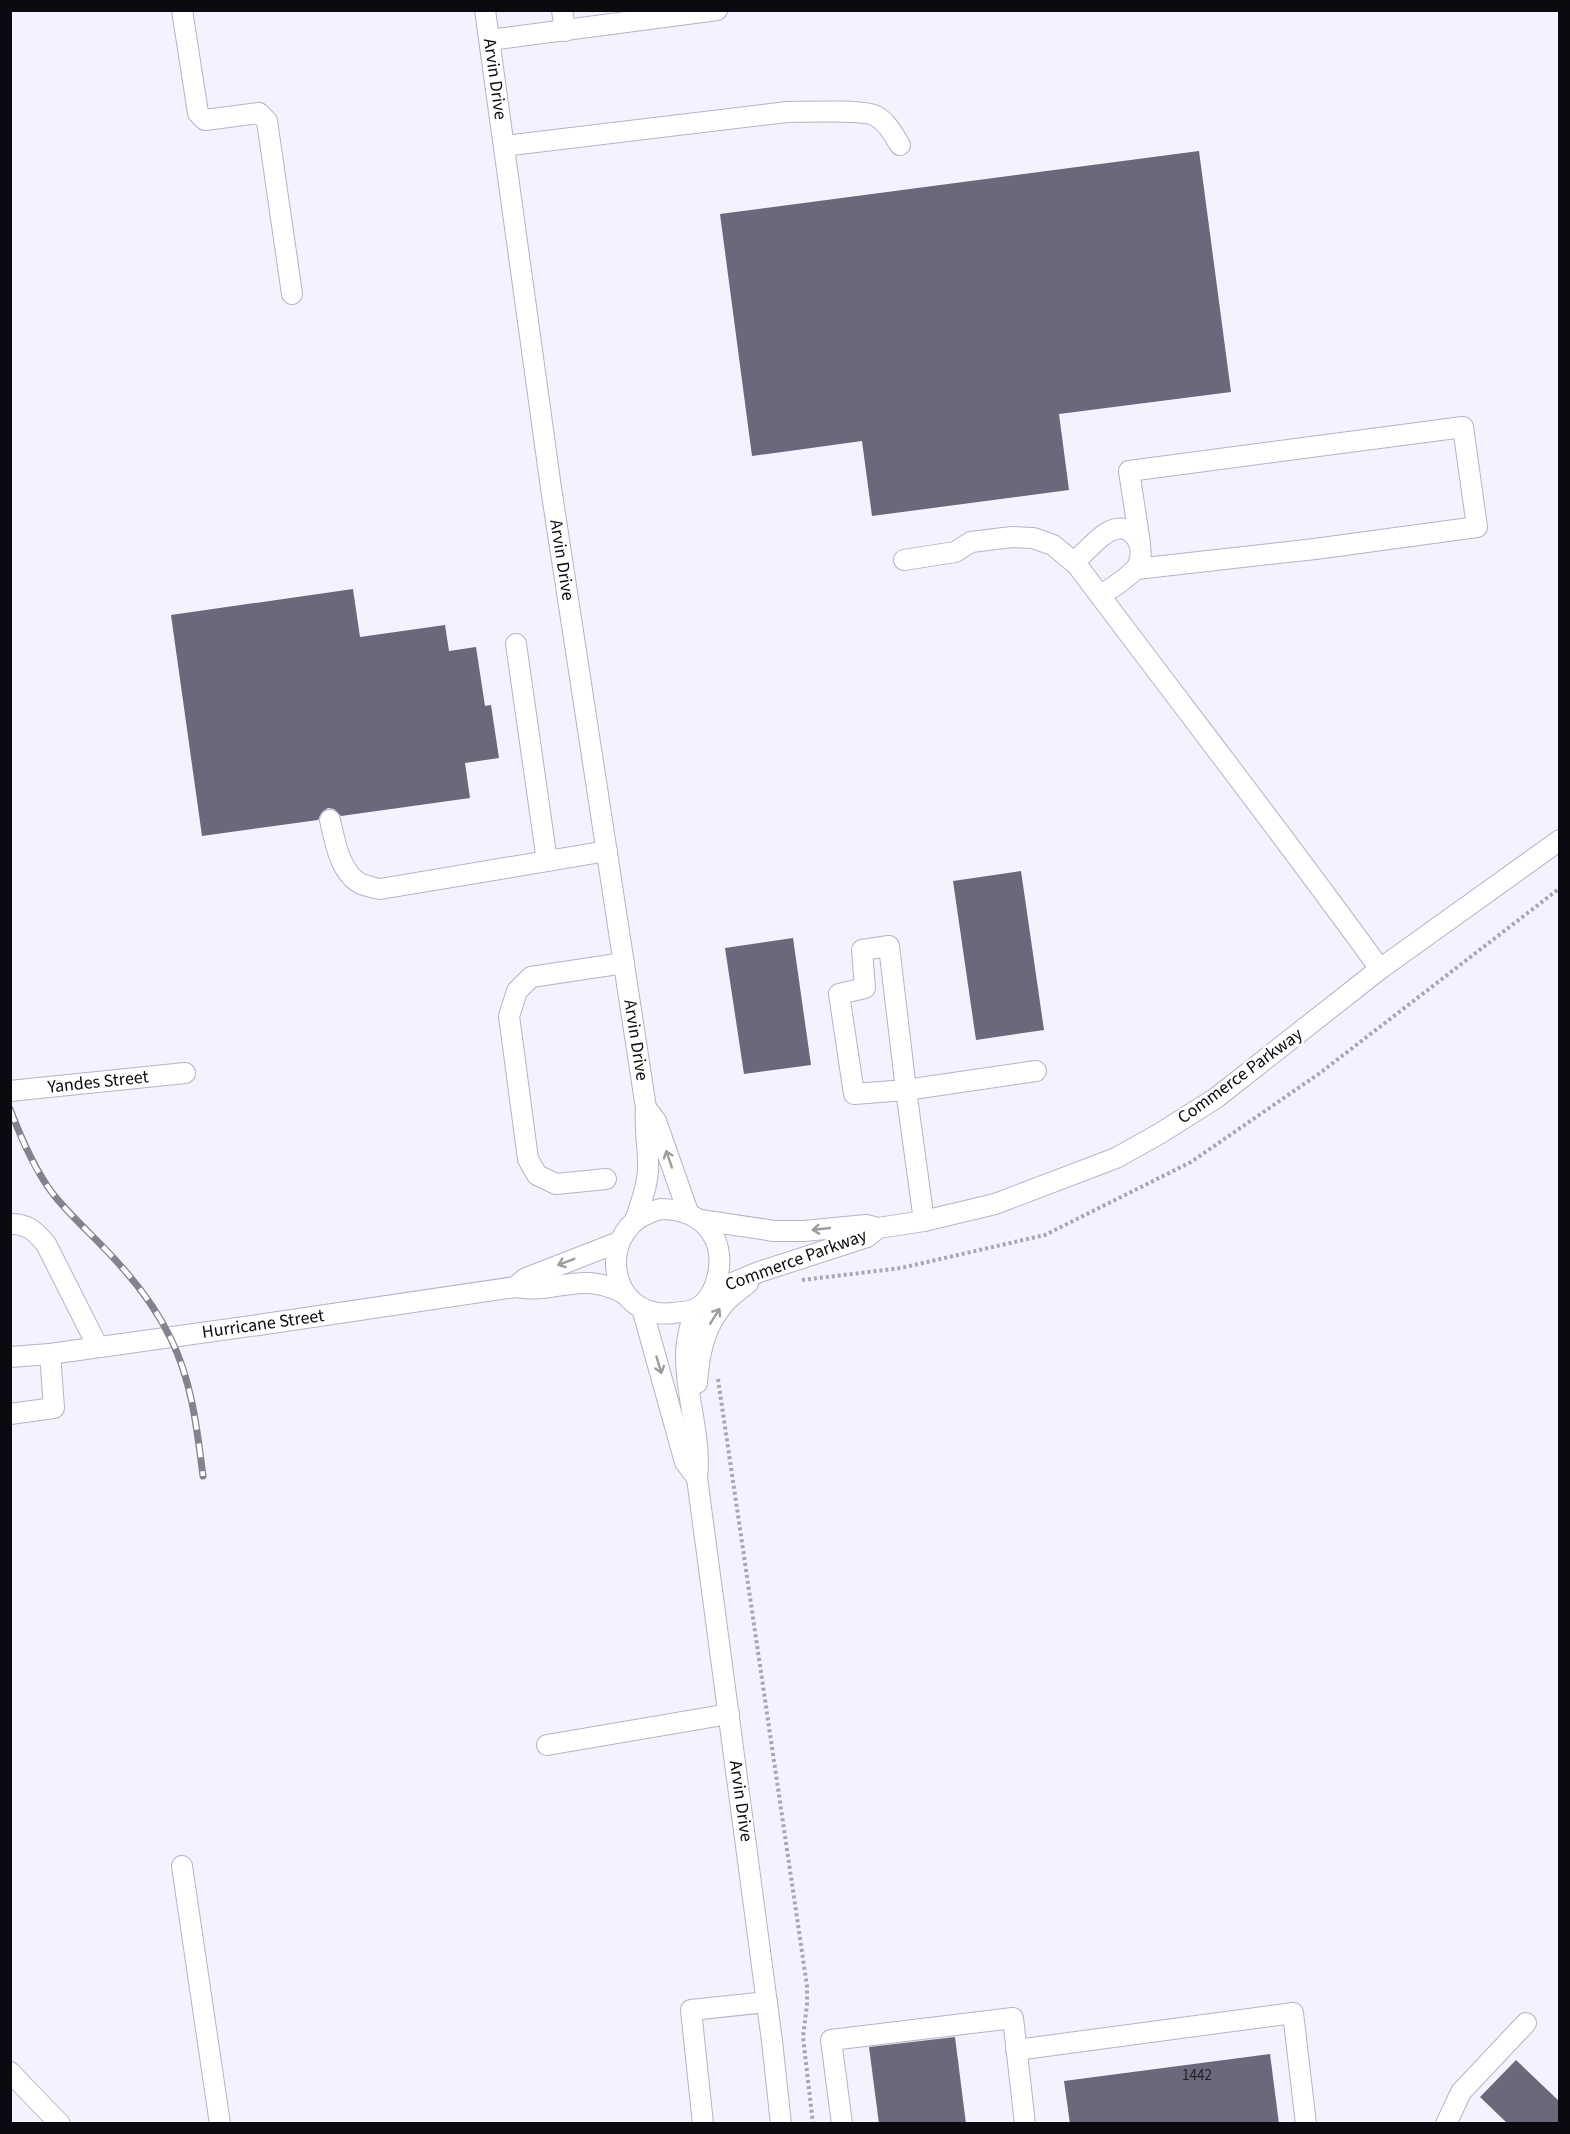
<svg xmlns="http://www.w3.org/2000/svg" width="1570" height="2134" font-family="'Source Sans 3',sans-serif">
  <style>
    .building { fill: #6a687a }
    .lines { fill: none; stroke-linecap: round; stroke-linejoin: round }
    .minor-casing { stroke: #b6b3c7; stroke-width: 22 }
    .path { stroke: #a8a7b1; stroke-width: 4; stroke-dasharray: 3 3; stroke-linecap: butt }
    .minor { stroke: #fff; stroke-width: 20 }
    .rail-casing { stroke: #84838d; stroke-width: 7 }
    .rail { stroke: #fff; stroke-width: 4.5; stroke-dasharray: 14; stroke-linecap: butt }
    .oneway { stroke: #9d9da0 }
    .labels { text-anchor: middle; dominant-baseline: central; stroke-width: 5; stroke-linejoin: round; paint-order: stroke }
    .number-label { font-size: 15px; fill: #23222b }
    .street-label { font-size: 18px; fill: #0b0a11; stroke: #fff }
  </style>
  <rect width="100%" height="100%" fill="#f3f2fe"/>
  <g class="building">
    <polygon points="1199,151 1231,392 1059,414 1069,490 872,516 862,441 752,456 720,214"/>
    <polygon points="353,589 360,637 445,625 449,651 476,647 485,706 491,705 499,758 465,763 470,798 341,816 334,809 328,808 322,812 318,820 202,836 171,615"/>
    <polygon points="1021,871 1044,1030 976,1040 953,881"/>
    <polygon points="793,938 811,1065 744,1074 725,948"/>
    <polygon points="955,2037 966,2124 879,2124 869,2047"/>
    <polygon points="1270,2054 1279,2124 1070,2124 1064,2081"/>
    <polygon points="1516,2060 1560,2102 1560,2124 1508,2124 1480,2097"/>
  </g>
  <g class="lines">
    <defs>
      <g id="minor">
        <polyline points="182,10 198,113 205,120 259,113 267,121 292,294"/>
        <path d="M485 10 551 488 646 1108C644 1129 649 1150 648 1171 647 1188 641 1202 636 1218"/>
        <polyline points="562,10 565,31"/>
        <polyline points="490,40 717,10"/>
        <path d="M504 146 787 112C804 112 864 109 876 116 888 123 893 134 900 145"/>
        <polyline points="904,560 955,552 971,542 1012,537 1033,538 1053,545 1077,565"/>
        <polyline points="1136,569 1315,549 1477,527 1463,427 1129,471 1140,543"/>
        <path d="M1100 596C1111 588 1129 578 1137 567 1148 548 1133 520 1110 531 1099 536 1088 550 1078 558L1077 565C1178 700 1281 832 1380 969"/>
        <polyline points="516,644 547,861"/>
        <path d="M330 820C335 842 340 873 361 884 367 886 374 888 380 889L607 851"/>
        <polyline points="10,1091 185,1073"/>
        <polyline points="646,1108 656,1121 688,1212"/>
        <polyline points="606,1179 556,1184 537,1175 528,1159 509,1016 517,991 531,977 624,963"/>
        <path d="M661 1209C705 1209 730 1242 715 1285 712 1294 704 1305 696 1309 689 1312 680 1312 673 1313 605 1321 594 1223 661 1209Z"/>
        <polyline points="701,1220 774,1231 804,1231 866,1225 878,1228 924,1221 995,1204 1116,1158 1159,1134 1216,1098 1380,969 1560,840"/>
        <polyline points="924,1221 906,1090 889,946 862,950 865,988 839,994 854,1094 906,1090 1036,1071"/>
        <path d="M10 1224C27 1223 36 1232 46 1244L98 1347"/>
        <polyline points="515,1287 526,1278 619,1242"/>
        <polyline points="713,1291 759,1272 867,1237 878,1228"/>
        <polyline points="642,1308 685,1462 697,1478"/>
        <path d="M695 1309C691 1324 686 1338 686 1354 685 1396 702 1437 697 1478L772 2041 781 2124"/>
        <path d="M10 1357 50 1354 265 1324 515 1287C556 1295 580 1269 625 1294"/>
        <path d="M697 1383C699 1355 704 1327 723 1305 730 1296 740 1290 748 1283"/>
        <polyline points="10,1414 54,1408 50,1354"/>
        <polyline points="547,1745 729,1714"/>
        <polyline points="182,1866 220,2124"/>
        <polyline points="1016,2050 1293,2013 1306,2124"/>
        <polyline points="10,2072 60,2124"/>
        <polyline points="703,2124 691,2010 767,2002"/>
        <polyline points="842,2124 831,2040 1013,2018 1025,2124"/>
        <polyline points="1446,2124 1461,2092 1526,2023"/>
      </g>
    </defs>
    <use href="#minor" class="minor-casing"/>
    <g class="path">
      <polyline points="802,1280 901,1268 1045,1235 1191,1162 1320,1073 1560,888"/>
      <polyline points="718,1379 807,1986 807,2005 803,2037 813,2124"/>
    </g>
    <use href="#minor" class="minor"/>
    <defs>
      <path id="rail" d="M10 1109C21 1138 34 1169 53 1194 73 1219 98 1240 119 1264 139 1286 158 1312 171 1339 192 1382 197 1429 203 1476"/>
    </defs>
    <use href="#rail" class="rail-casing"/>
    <use href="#rail" class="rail"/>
  </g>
  <defs><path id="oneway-shaft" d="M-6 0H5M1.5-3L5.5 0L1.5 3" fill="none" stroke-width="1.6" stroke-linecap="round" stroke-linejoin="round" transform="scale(1.5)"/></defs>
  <g class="oneway">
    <use href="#oneway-shaft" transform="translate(669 1159) rotate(-109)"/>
    <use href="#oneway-shaft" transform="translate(821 1229) rotate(174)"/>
    <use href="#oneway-shaft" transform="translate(566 1262) rotate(159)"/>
    <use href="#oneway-shaft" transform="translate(715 1316) rotate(-58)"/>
    <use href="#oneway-shaft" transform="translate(659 1365) rotate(73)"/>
  </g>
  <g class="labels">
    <g class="number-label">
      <text x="1197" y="2075">1442</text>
    </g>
    <g class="street-label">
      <text transform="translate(495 79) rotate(82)">Arvin Drive</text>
      <text transform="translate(562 560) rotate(81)">Arvin Drive</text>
      <text transform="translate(636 1040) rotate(81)">Arvin Drive</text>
      <text transform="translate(1240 1076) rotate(-36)">Commerce Parkway</text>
      <text transform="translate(98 1082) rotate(-6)">Yandes Street</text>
      <text transform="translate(796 1260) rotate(-20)">Commerce Parkway</text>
      <text transform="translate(263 1324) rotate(-8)">Hurricane Street</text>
      <text transform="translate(741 1801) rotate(82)">Arvin Drive</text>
    </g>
  </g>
  <rect width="1570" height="2134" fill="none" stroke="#0b0a11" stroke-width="24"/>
</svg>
